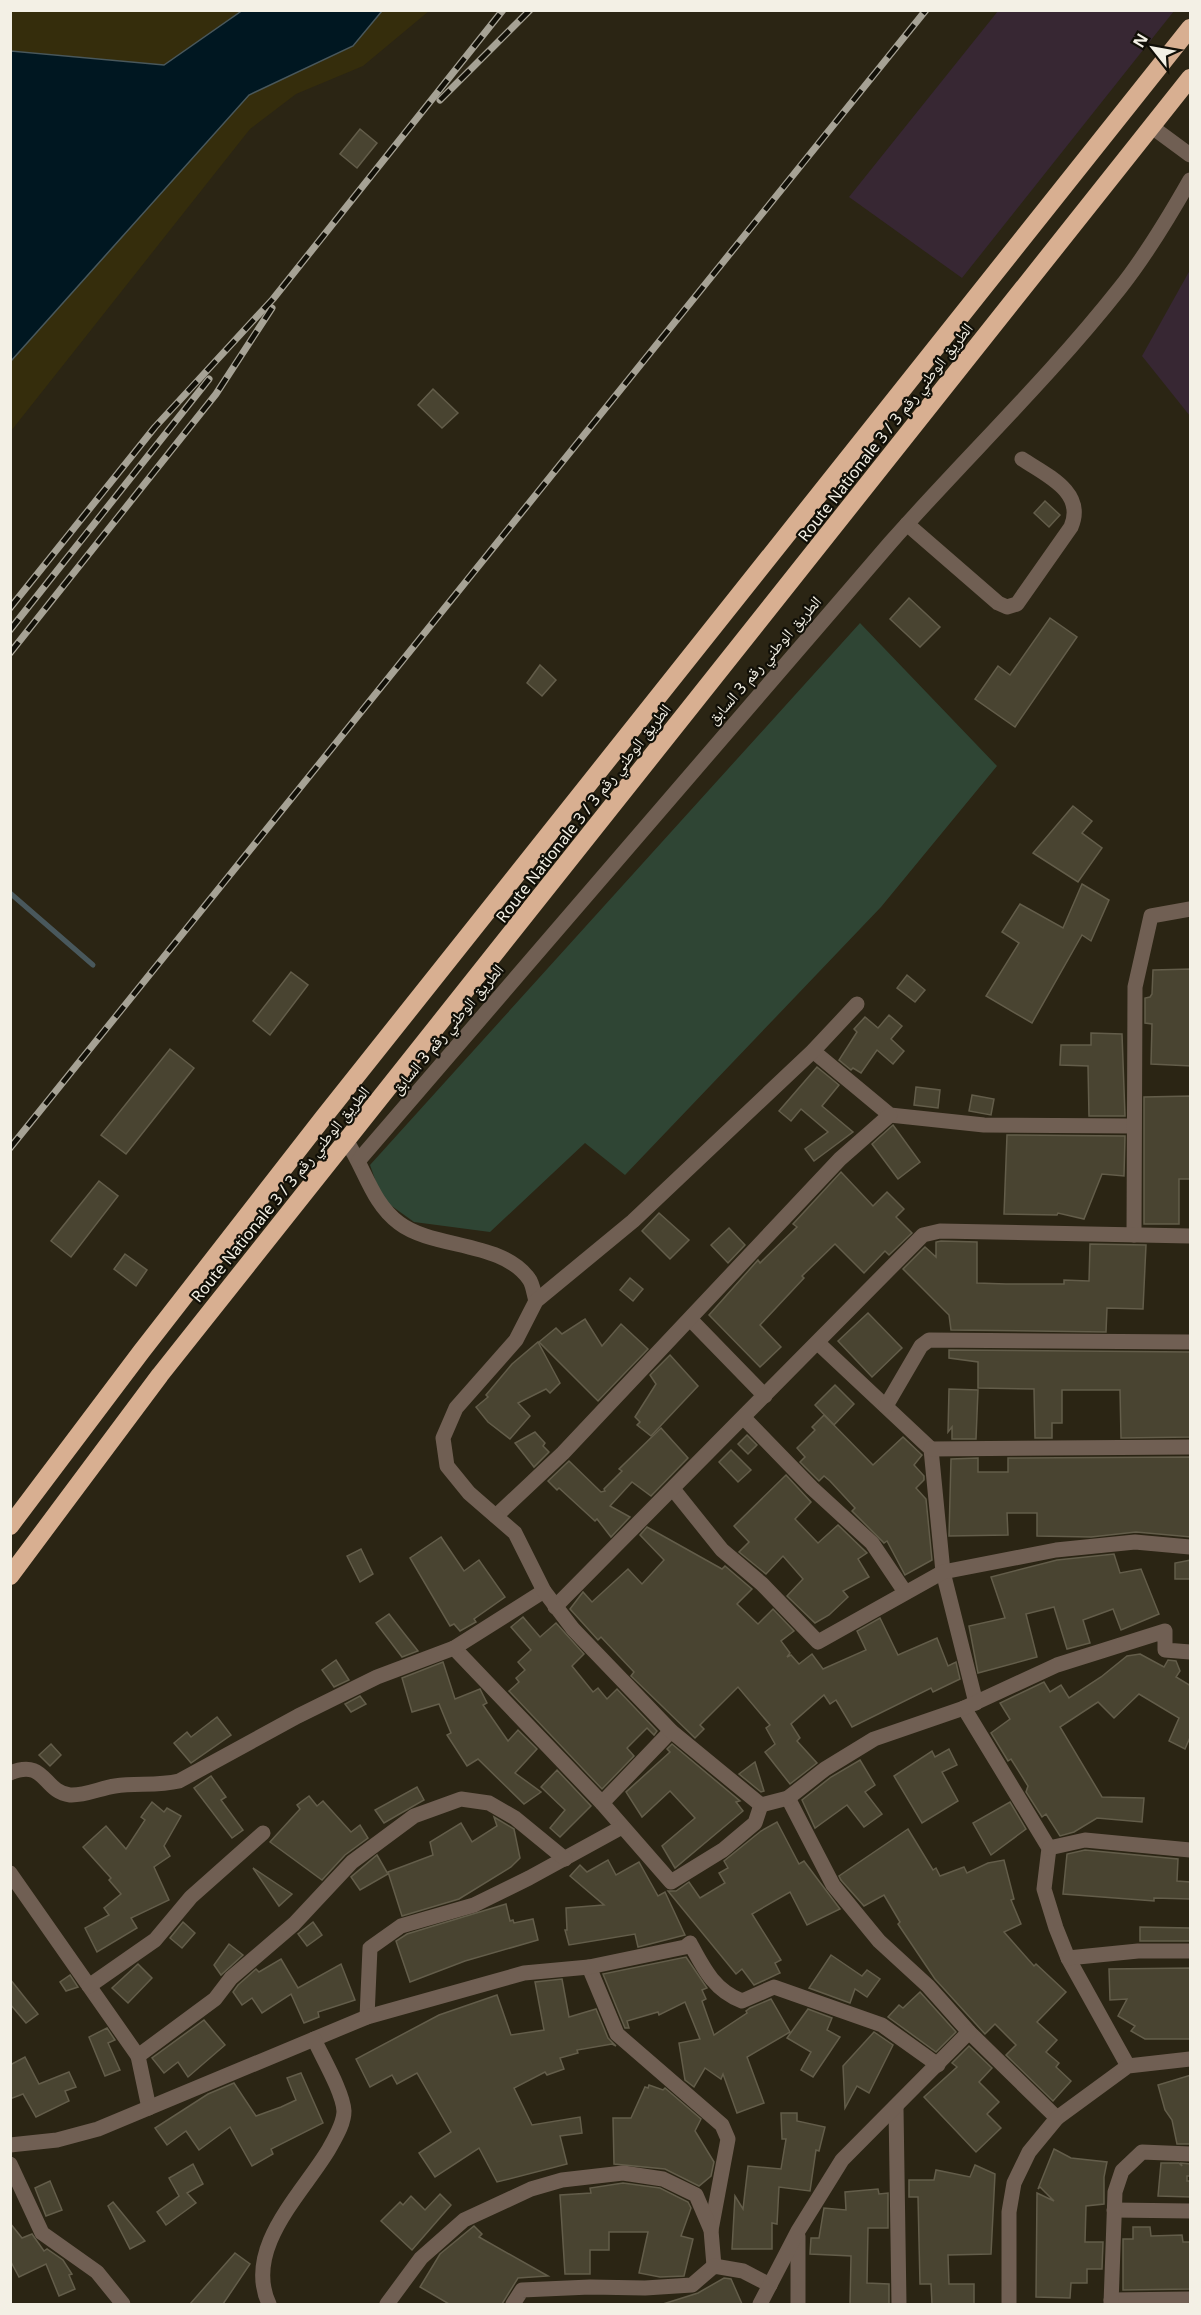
<svg xmlns="http://www.w3.org/2000/svg" width="1201" height="2315" font-family="'Noto Sans','Noto Naskh Arabic',sans-serif">
  <style>
    .industrial { fill: #372733 }
    .green { fill: #2f4534 }
    .sand { fill: #352d0c }
    .water { fill: #001721; stroke: #49585c; stroke-width: 1.5 }
    .lines { fill: none; stroke-linecap: round; stroke-linejoin: round }
    .stream { stroke: #49585c; stroke-width: 5 }
    .building { fill: #494431; stroke: #635d4a; stroke-width: 1.5 }
    .minor { stroke: #705f53; stroke-width: 15 }
    .highway { stroke: #d8af91; stroke-width: 18 }
    .rail-casing { stroke: #a6a295; stroke-width: 7 }
    .rail { stroke: #110f07; stroke-width: 4.5; stroke-dasharray: 14; stroke-linecap: butt }
    .labels { text-anchor: middle; dominant-baseline: central; stroke-width: 4.5; stroke-linejoin: round; paint-order: stroke }
    .street-label { font-size: 16px; fill: #f3f0e5; stroke: #110f07 }
  </style>
  <rect width="100%" height="100%" fill="#2b2514"/>
  <g class="industrial">
    <polygon points="998,11 1174,11 962,278 849,197"/>
    <polygon points="1190,270 1190,416 1142,356"/>
  </g>
  <polygon class="green" points="860,623 997,766 881,907 625,1175 585,1143 490,1232 414,1222 382,1199 370,1165"/>
  <g class="sand">
    <polygon points="10,11 243,11 164,65 11,51"/>
    <polygon points="382,11 429,11 363,66 296,94 250,129 11,431 11,361 249,95 353,46"/>
  </g>
  <polygon class="water" points="243,10 382,11 353,46 249,95 11,361 11,51 164,65"/>
  <g class="lines">
    <polyline class="stream" points="10,893 93,965"/>
  </g>
  <g class="building">
    <polygon points="360,129 377,143 357,168 340,154"/>
    <polygon points="433,389 458,413 442,428 418,405"/>
    <polygon points="1045,501 1060,515 1049,527 1034,513"/>
    <polygon points="909,598 940,627 920,647 890,619"/>
    <polygon points="1050,618 1077,637 1015,727 975,699 998,666 1010,675"/>
    <polygon points="540,665 556,680 542,696 527,683"/>
    <polygon points="1073,806 1092,821 1082,833 1102,848 1078,882 1033,853"/>
    <polygon points="1082,884 1109,900 1091,941 1082,935 1032,1023 986,996 1019,943 1002,932 1020,904 1063,928"/>
    <polygon points="1191,969 1191,1066 1151,1064 1152,1024 1145,1023 1145,998 1150,997 1152,994 1153,970"/>
    <polygon points="291,972 308,985 270,1035 253,1021"/>
    <polygon points="907,975 925,990 915,1002 897,988"/>
    <polygon points="889,1015 902,1026 891,1039 904,1051 893,1064 877,1050 861,1073 853,1068 851,1070 839,1060 857,1032 854,1029 865,1017 878,1028"/>
    <polygon points="1091,1033 1122,1034 1125,1116 1089,1116 1088,1066 1060,1065 1061,1045 1091,1045"/>
    <polygon points="170,1049 194,1068 126,1154 101,1135"/>
    <polygon points="817,1067 839,1085 822,1106 853,1132 814,1161 805,1149 828,1132 801,1109 791,1121 779,1111"/>
    <polygon points="916,1087 940,1090 938,1108 914,1105"/>
    <polygon points="972,1095 994,1099 991,1115 969,1111"/>
    <polygon points="1191,1096 1191,1179 1179,1179 1179,1224 1144,1224 1144,1097"/>
    <polygon points="893,1125 920,1162 898,1179 872,1144"/>
    <polygon points="1007,1135 1125,1136 1124,1176 1102,1174 1084,1219 1058,1213 1057,1215 1004,1214"/>
    <polygon points="841,1172 873,1206 887,1192 904,1209 896,1217 912,1233 889,1255 885,1251 864,1273 835,1244 802,1276 804,1278 760,1325 781,1347 760,1367 709,1315 758,1260 760,1263 797,1227 793,1224"/>
    <polygon points="99,1181 118,1196 71,1257 51,1241"/>
    <polygon points="659,1213 689,1240 670,1259 642,1231"/>
    <polygon points="729,1228 745,1245 728,1263 711,1245"/>
    <polygon points="941,1241 977,1242 977,1283 1006,1284 1064,1284 1064,1280 1089,1281 1090,1244 1146,1245 1143,1309 1107,1308 1106,1332 951,1330 949,1315 903,1269 925,1247 936,1257 936,1242"/>
    <polygon points="125,1254 147,1270 136,1286 114,1269"/>
    <polygon points="630,1278 643,1289 633,1301 620,1290"/>
    <polygon points="868,1313 902,1348 872,1377 838,1341"/>
    <polygon points="585,1319 602,1346 621,1324 648,1349 598,1401 539,1342 556,1328 562,1334"/>
    <polygon points="538,1342 560,1383 550,1393 546,1389 518,1403 530,1416 510,1439 488,1422 476,1407 488,1397 486,1395 512,1364"/>
    <polygon points="949,1350 1191,1352 1191,1437 1121,1438 1120,1390 1062,1390 1062,1423 1052,1423 1052,1438 1035,1438 1034,1389 978,1388 978,1362 949,1358"/>
    <polygon points="670,1355 698,1386 651,1436 637,1425 640,1422 635,1417 656,1384 650,1375"/>
    <polygon points="835,1385 854,1404 834,1425 815,1405"/>
    <polygon points="949,1389 978,1390 976,1439 952,1439 952,1427 948,1432"/>
    <polygon points="824,1415 873,1465 903,1437 922,1455 914,1465 924,1476 924,1480 916,1488 926,1499 932,1560 905,1575 887,1541 884,1543 852,1511 855,1508 830,1481 824,1476 819,1481 800,1462 805,1457 797,1448 815,1430 812,1427"/>
    <polygon points="661,1428 688,1458 651,1496 632,1482 610,1506 630,1517 611,1537 597,1519 595,1521 559,1488 557,1490 548,1481 569,1461 601,1492 605,1491 604,1489 622,1471 619,1469"/>
    <polygon points="535,1432 545,1443 543,1446 549,1452 534,1467 515,1443"/>
    <polygon points="747,1435 757,1445 748,1454 738,1444"/>
    <polygon points="731,1450 751,1470 738,1482 719,1462"/>
    <polygon points="1191,1457 1191,1537 1136,1532 1091,1537 1037,1536 1037,1513 1007,1513 1008,1535 949,1536 951,1459 978,1458 978,1472 1008,1472 1008,1458"/>
    <polygon points="786,1475 811,1502 795,1519 818,1543 838,1525 867,1553 858,1559 869,1577 843,1591 848,1597 829,1615 815,1623 787,1596 803,1579 783,1556 766,1574 739,1552 749,1542 734,1526"/>
    <polygon points="647,1527 722,1569 725,1566 752,1589 737,1604 758,1624 773,1609 794,1631 781,1641 790,1653 787,1657 791,1655 799,1664 812,1654 823,1669 866,1650 857,1631 880,1618 898,1655 937,1638 948,1666 956,1662 960,1679 933,1692 931,1688 852,1727 836,1700 830,1704 824,1695 791,1724 800,1738 797,1741 817,1763 790,1784 765,1752 775,1744 766,1728 770,1725 738,1687 700,1725 704,1729 695,1738 631,1676 634,1672 601,1637 598,1640 570,1609 583,1592 592,1602 628,1569 642,1584 664,1560 640,1535"/>
    <polygon points="441,1537 464,1571 479,1560 505,1597 474,1619 476,1622 460,1631 454,1624 450,1626 410,1558"/>
    <polygon points="361,1549 373,1574 360,1582 347,1556"/>
    <polygon points="1114,1554 1120,1573 1141,1569 1159,1614 1121,1630 1113,1609 1083,1620 1090,1643 1067,1649 1054,1607 1026,1614 1037,1657 978,1673 969,1626 1005,1618 991,1577 1057,1560"/>
    <polygon points="1191,1560 1191,1579 1175,1579 1175,1563"/>
    <polygon points="389,1614 403,1632 418,1651 402,1657 376,1623"/>
    <polygon points="523,1617 540,1637 556,1623 584,1654 572,1666 593,1692 598,1688 607,1699 617,1689 657,1731 654,1735 647,1728 627,1748 634,1756 602,1789 509,1691 519,1682 516,1678 525,1670 518,1662 531,1650 511,1627"/>
    <polygon points="1140,1654 1164,1667 1168,1660 1176,1661 1180,1671 1176,1677 1191,1686 1191,1735 1185,1749 1169,1741 1179,1718 1139,1694 1114,1718 1098,1702 1060,1727 1102,1797 1144,1798 1142,1822 1097,1818 1074,1832 1060,1836 1046,1814 1042,1817 1026,1792 1028,1786 1011,1759 1008,1761 991,1733 1010,1719 1000,1703 1044,1682 1050,1692 1061,1685 1069,1698 1101,1677 1127,1656"/>
    <polygon points="336,1660 349,1680 334,1687 322,1670"/>
    <polygon points="443,1662 455,1699 480,1689 487,1703 483,1705 508,1741 518,1730 537,1749 515,1773 541,1792 524,1804 478,1759 467,1766 447,1735 451,1733 439,1704 412,1712 402,1678"/>
    <polygon points="360,1696 366,1704 351,1712 345,1704"/>
    <polygon points="217,1717 231,1735 191,1763 174,1743 187,1732 191,1737"/>
    <polygon points="51,1744 61,1755 50,1766 39,1755"/>
    <polygon points="672,1744 740,1801 736,1802 743,1811 675,1868 662,1846 695,1818 670,1791 642,1817 626,1792 670,1752 667,1749"/>
    <polygon points="949,1749 957,1765 942,1772 958,1801 922,1823 894,1776 932,1751 935,1757"/>
    <polygon points="860,1760 875,1785 865,1792 882,1814 864,1827 847,1805 815,1828 802,1800 831,1777"/>
    <polygon points="755,1762 764,1791 761,1792 739,1774"/>
    <polygon points="557,1770 591,1806 560,1837 550,1828 565,1810 541,1787"/>
    <polygon points="211,1776 226,1797 221,1800 243,1830 232,1838 194,1788"/>
    <polygon points="417,1787 424,1800 384,1823 375,1810"/>
    <polygon points="309,1796 317,1806 323,1801 351,1832 360,1825 368,1838 345,1855 322,1880 270,1842 300,1809 297,1805"/>
    <polygon points="152,1802 164,1812 167,1808 181,1816 164,1846 170,1856 154,1867 169,1900 131,1918 137,1928 97,1952 85,1928 109,1915 104,1908 121,1894 109,1880 111,1878 83,1847 106,1826 126,1849 145,1820 141,1817"/>
    <polygon points="1010,1802 1026,1829 991,1855 973,1823"/>
    <polygon points="494,1817 514,1829 520,1858 511,1867 459,1899 402,1916 388,1872 433,1855 430,1842 461,1823 472,1842 497,1826"/>
    <polygon points="777,1822 799,1864 804,1861 840,1909 807,1925 790,1892 752,1914 781,1960 775,1963 780,1973 754,1985 742,1969 736,1974 668,1891 676,1891 689,1882 700,1898 725,1883 719,1873 728,1868 724,1861 761,1831"/>
    <polygon points="908,1829 933,1870 936,1868 940,1876 964,1867 967,1873 988,1863 1004,1860 1014,1899 1011,1900 1021,1924 1004,1932 1034,1966 1036,1964 1066,1992 1037,2022 1057,2040 1046,2052 1059,2063 1056,2067 1071,2081 1053,2101 1006,2055 1016,2045 995,2024 985,2034 935,1979 898,1924 900,1922 884,1895 864,1906 841,1880 839,1876"/>
    <polygon points="1085,1850 1178,1859 1177,1881 1190,1882 1190,1899 1154,1898 1154,1901 1063,1894 1067,1854"/>
    <polygon points="377,1855 388,1874 360,1890 351,1877"/>
    <polygon points="608,1860 616,1875 639,1862 658,1896 665,1892 685,1935 638,1947 635,1934 569,1945 565,1930 567,1930 566,1908 604,1905 570,1876 580,1865 587,1872"/>
    <polygon points="253,1868 292,1894 279,1906"/>
    <polygon points="506,1904 510,1921 513,1920 514,1923 533,1919 538,1940 465,1961 410,1982 396,1941 407,1934"/>
    <polygon points="183,1922 195,1933 182,1948 170,1938"/>
    <polygon points="313,1922 322,1935 307,1946 298,1934"/>
    <polygon points="1140,1927 1190,1928 1190,1941 1140,1941"/>
    <polygon points="229,1944 243,1955 221,1975 214,1965"/>
    <polygon points="831,1955 862,1976 867,1970 880,1979 867,1997 855,1989 850,2003 809,1988"/>
    <polygon points="686,1957 707,1988 702,1990 706,1999 702,2001 714,2035 747,2013 746,2011 750,2008 771,1999 790,2032 747,2057 764,2103 737,2113 723,2074 721,2079 705,2068 694,2087 685,2080 679,2043 700,2039 685,2002 659,2015 658,2012 627,2021 629,2028 625,2028 603,1974"/>
    <polygon points="281,1959 298,1988 341,1964 355,2000 318,2012 319,2017 304,2023 291,1994 262,2013 252,1998 242,2005 233,1992 238,1985 256,1969 259,1972"/>
    <polygon points="138,1964 152,1978 128,2003 112,1988"/>
    <polygon points="1191,1968 1191,2039 1145,2039 1131,2031 1135,2026 1118,2016 1127,1999 1110,2000 1109,1969"/>
    <polygon points="70,1975 78,1987 66,1991 60,1982"/>
    <polygon points="10,1979 38,2014 26,2023 10,2004"/>
    <polygon points="562,1979 569,2017 596,2009 608,2038 616,2046 612,2044 577,2050 578,2053 560,2058 564,2069 547,2075 545,2072 514,2088 532,2125 580,2117 582,2133 560,2136 567,2164 497,2182 479,2148 435,2177 419,2153 451,2132 417,2073 397,2084 392,2075 370,2087 356,2059 439,2015 497,1995 511,2035 544,2030 535,1982"/>
    <polygon points="920,1992 956,2032 936,2052 888,2017 899,2005 903,2008"/>
    <polygon points="808,2009 832,2018 827,2030 840,2037 813,2077 801,2070 811,2052 787,2038"/>
    <polygon points="204,2020 225,2045 188,2077 178,2062 164,2073 152,2058"/>
    <polygon points="107,2028 115,2040 108,2043 120,2070 105,2076 89,2037"/>
    <polygon points="874,2032 893,2045 869,2093 857,2086 845,2108 843,2066"/>
    <polygon points="969,2046 992,2068 979,2082 999,2102 987,2114 1001,2128 976,2152 924,2097 957,2067 952,2063"/>
    <polygon points="25,2057 39,2084 69,2072 76,2087 65,2091 69,2101 36,2117 23,2094 10,2099 10,2065"/>
    <polygon points="301,2073 323,2123 271,2149 273,2154 252,2166 230,2127 199,2150 186,2131 167,2145 155,2128 208,2094 234,2083 256,2116 281,2107 296,2100 287,2078"/>
    <polygon points="1191,2075 1191,2144 1177,2144 1172,2120 1165,2110 1158,2085"/>
    <polygon points="649,2085 663,2090 665,2088 701,2119 695,2131 714,2162 711,2176 699,2186 665,2169 614,2164 613,2118 631,2118 645,2087 648,2088"/>
    <polygon points="781,2113 797,2113 797,2121 825,2127 819,2151 816,2150 810,2191 779,2187 777,2224 772,2223 772,2249 732,2249 735,2196 743,2209 748,2166 781,2169 786,2139 782,2139"/>
    <polygon points="1054,2149 1071,2158 1107,2162 1104,2177 1104,2204 1086,2206 1085,2242 1103,2242 1102,2269 1087,2269 1087,2283 1071,2283 1070,2298 1036,2297 1037,2193 1054,2201 1040,2187 1038,2189"/>
    <polygon points="1161,2163 1179,2163 1182,2166 1181,2163 1191,2164 1191,2176 1187,2176 1187,2181 1191,2181 1191,2197 1158,2196"/>
    <polygon points="193,2164 203,2184 187,2193 196,2203 166,2225 157,2212 179,2196 169,2178"/>
    <polygon points="975,2165 995,2174 991,2254 948,2255 949,2284 974,2284 974,2304 932,2304 931,2284 920,2284 918,2197 909,2197 909,2180 934,2180 936,2170 970,2177"/>
    <polygon points="50,2181 62,2210 46,2216 35,2188"/>
    <polygon points="623,2183 660,2188 688,2202 691,2208 681,2236 693,2239 684,2276 660,2277 639,2273 648,2232 609,2232 609,2250 590,2250 590,2274 565,2274 560,2195 591,2193 590,2188"/>
    <polygon points="878,2189 879,2194 888,2193 888,2228 868,2228 867,2283 889,2284 889,2304 850,2304 851,2256 810,2254 811,2238 819,2238 824,2208 846,2210 845,2192"/>
    <polygon points="440,2194 451,2205 412,2250 381,2221 400,2202 403,2205 411,2196 425,2210"/>
    <polygon points="113,2202 145,2241 130,2249 108,2206"/>
    <polygon points="10,2223 22,2238 32,2234 44,2251 47,2249 63,2260 72,2274 69,2275 75,2289 59,2296 46,2264 19,2277 10,2260"/>
    <polygon points="474,2226 482,2234 479,2237 548,2276 518,2278 502,2304 449,2304 420,2287 440,2254"/>
    <polygon points="1133,2227 1150,2227 1151,2236 1182,2235 1183,2242 1191,2242 1191,2289 1123,2290 1123,2239 1133,2239"/>
    <polygon points="235,2253 250,2264 223,2304 190,2304"/>
    <polygon points="724,2278 731,2279 742,2304 663,2304 698,2293"/>
  </g>
  <g class="lines">
    <g class="minor">
      <polyline points="1152,127 1190,155"/>
      <path d="M907 524 998 603 1007 607 1017 604 1071 527C1086 492 1046 475 1022 459"/>
      <polyline points="813,1051 890,1115 984,1125 1132,1126"/>
      <path d="M347 1142C365 1169 372 1203 399 1223 433 1249 503 1241 529 1279 533 1284 534 1295 536 1301"/>
      <path d="M359 1160C535 953 712 747 890 543 966 457 1049 378 1120 288 1147 254 1169 217 1190 180"/>
      <polyline points="1134,1235 1135,987 1151,916 1190,909"/>
      <polyline points="691,1320 765,1396"/>
      <polyline points="818,1343 931,1449 943,1572 976,1703"/>
      <polyline points="886,1406 921,1346 929,1340 1190,1342"/>
      <polyline points="744,1418 812,1488 872,1543 905,1592"/>
      <polyline points="931,1449 1190,1447"/>
      <polyline points="673,1489 722,1550 762,1584 818,1642 943,1572 1056,1550 1135,1542 1190,1547"/>
      <polyline points="496,1516 563,1453 840,1159 890,1115"/>
      <polyline points="555,1607 923,1235 940,1231 1190,1236"/>
      <polyline points="454,1648 602,1803 671,1882 723,1850 755,1823 761,1805"/>
      <polyline points="964,1708 1049,1848 1044,1889 1056,1928 1068,1958 1128,2066"/>
      <path d="M10 1773C46 1758 43 1792 70 1795 84 1796 101 1788 115 1786 137 1783 158 1786 179 1781L298 1716 377 1677 454 1648 544 1591"/>
      <polyline points="788,1798 833,1885 879,1941 928,1986 969,2032 1057,2118"/>
      <polyline points="602,1803 671,1731"/>
      <polyline points="761,1805 671,1731 573,1629 544,1591 515,1533 469,1493 447,1466 443,1438 456,1408 516,1340 536,1301 633,1221 813,1051 857,1004"/>
      <polyline points="761,1805 788,1798 825,1769 874,1739 964,1708 1057,1665 1165,1631 1165,1650 1190,1652"/>
      <polyline points="1049,1848 1085,1840 1190,1850"/>
      <polyline points="10,1873 138,2056"/>
      <polyline points="1068,1958 1138,1951 1190,1951"/>
      <polyline points="589,1967 617,2034 722,2125 728,2139 711,2230"/>
      <polyline points="89,1986 155,1940 191,1897 263,1833"/>
      <polyline points="367,2017 370,1948 401,1926 474,1905 529,1878 622,1827"/>
      <polyline points="149,2108 138,2056 215,1999 231,1978 294,1924 352,1862 414,1816 461,1799 489,1803 515,1818 565,1859"/>
      <polyline points="896,2108 899,2304"/>
      <path d="M10 2145 57 2140 98 2129 367 2017 524 1973 589 1967 685 1947 690 1943C704 1969 714 1990 742 2001L774 1987 882 2025 938 2065"/>
      <polyline points="10,2164 42,2233 97,2272 123,2304"/>
      <polyline points="1114,2210 1190,2211"/>
      <polyline points="798,2236 798,2304"/>
      <polyline points="1111,2300 1190,2299"/>
      <path d="M269 2304C243 2248 303 2193 329 2149 335 2138 344 2124 344 2111 343 2092 322 2057 314 2039"/>
      <polyline points="387,2304 421,2258 464,2220 531,2189 562,2180 623,2173 663,2179 696,2195 711,2230 714,2266"/>
      <polyline points="513,2304 522,2290 590,2287 645,2288 692,2285 714,2266 743,2271 770,2285"/>
      <polyline points="760,2304 798,2231 842,2160 969,2032"/>
      <polyline points="1009,2304 1009,2212 1014,2183 1029,2152 1057,2118 1128,2066 1190,2059"/>
      <polyline points="1111,2304 1115,2192 1122,2171 1142,2152 1190,2154"/>
    </g>
    <g class="highway">
      <polyline points="10,1526 141,1352 323,1118 1190,28"/>
      <polyline points="10,1576 160,1375 1190,78"/>
    </g>
    <defs>
      <g id="rail">
        <polyline points="440,100 530,10"/>
        <polyline points="10,608 155,427 273,299 503,10"/>
        <polyline points="10,630 209,379"/>
        <polyline points="10,653 216,394 272,308"/>
        <polyline points="10,1148 926,10"/>
      </g>
    </defs>
    <use href="#rail" class="rail-casing"/>
    <use href="#rail" class="rail"/>
  </g>
  <g class="labels">
    <g class="street-label">
      <text transform="translate(885 432) rotate(-52)">Route Nationale 3 / الطريق الوطني رقم 3</text>
      <text transform="translate(764 660) rotate(-49)">الطريق الوطني رقم 3 السابق</text>
      <text transform="translate(583 813) rotate(-52)">Route Nationale 3 / الطريق الوطني رقم 3</text>
      <text transform="translate(447 1029) rotate(-50)">الطريق الوطني رقم 3 السابق</text>
      <text transform="translate(280 1194) rotate(-51)">Route Nationale 3 / الطريق الوطني رقم 3</text>
    </g>
  </g>
  <rect width="1201" height="2315" fill="none" stroke="#f3f0e5" stroke-width="24"/>
  <g transform="translate(1153 48) rotate(301)" stroke="#110f07" stroke-width="4.5" paint-order="stroke">
  <path d="M0-4.5L10 22L0 15L-10 22Z" fill="#f3f0e5"/>
  <text y="-9" font-size="16" font-weight="bold" text-anchor="middle" fill="#f3f0e5">N</text>
  </g>
</svg>
